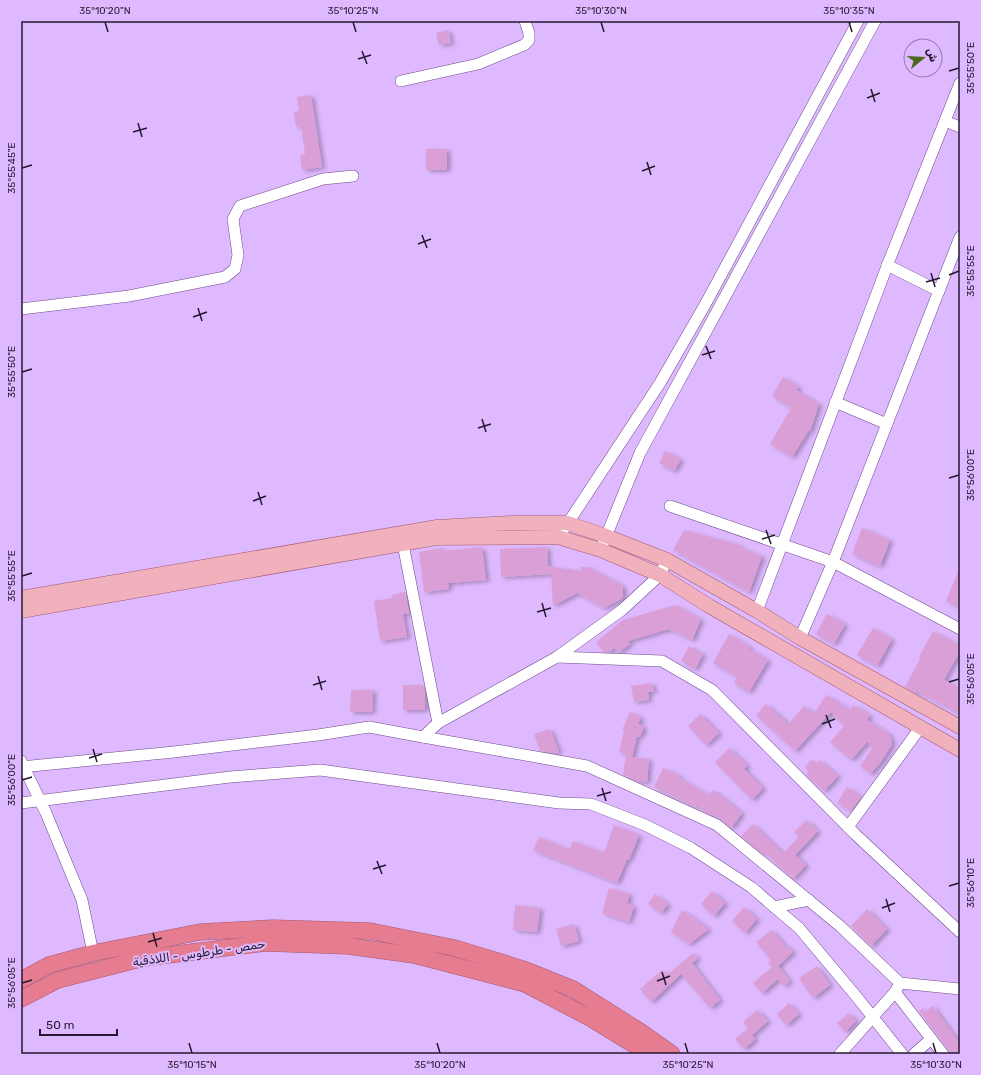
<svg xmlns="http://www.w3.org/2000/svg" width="981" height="1075" font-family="Rubik,Vazirmatn,sans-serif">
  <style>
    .building { fill: #db9fd7; filter: url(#shadow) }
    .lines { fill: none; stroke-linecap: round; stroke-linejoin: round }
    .minor-casing { stroke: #6d4b88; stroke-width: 12 }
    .major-casing { stroke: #a3596f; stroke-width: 15 }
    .highway-casing { stroke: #a3596f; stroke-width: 17 }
    .minor { stroke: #fff; stroke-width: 11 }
    .major { stroke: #f0b0bc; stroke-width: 14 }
    .highway { stroke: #e67c90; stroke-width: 16 }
    .ticks { fill: none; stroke: #261831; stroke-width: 1.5 }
    .labels { text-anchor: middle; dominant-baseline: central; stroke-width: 4; stroke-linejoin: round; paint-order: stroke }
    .street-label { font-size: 12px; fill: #261831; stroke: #dfb9ff }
    .neatline { fill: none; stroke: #261831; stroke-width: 1.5 }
    .ticks-label { font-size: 10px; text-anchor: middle; fill: #261831 }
  </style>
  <defs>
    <filter id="shadow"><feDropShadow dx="3.5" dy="2" stdDeviation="2" flood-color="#0004"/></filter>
  </defs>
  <rect width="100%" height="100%" fill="#dfb9ff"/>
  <g class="building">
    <polygon points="448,30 451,43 439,45 436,33"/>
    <polygon points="311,95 322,167 302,170 300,155 305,154 301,126 296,127 294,112 299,111 297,97"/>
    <rect x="426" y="149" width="21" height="21"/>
    <polygon points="783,377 799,387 796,390 819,404 810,431 809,430 792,457 770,444 791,408 772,396"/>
    <polygon points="665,451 681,459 674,471 659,463"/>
    <polygon points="862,528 890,540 880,566 852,554"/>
    <polygon points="684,530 740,545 740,547 762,556 749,592 673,550"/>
    <polygon points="482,547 486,580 448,583 449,589 424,592 419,552 443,548 443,551"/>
    <polygon points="547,547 548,566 581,571 581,567 588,567 623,586 623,598 604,608 577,593 553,606 551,574 501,577 500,549"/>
    <polygon points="960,567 960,607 946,601"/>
    <polygon points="405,592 409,613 403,614 407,637 380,641 374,601 393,598 392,595"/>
    <polygon points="675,605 701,619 692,640 669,629 628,641 630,644 619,652 614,648 609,652 604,652 596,642 623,620"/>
    <polygon points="827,614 845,624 834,644 816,634"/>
    <polygon points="873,628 892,639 877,666 857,655"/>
    <polygon points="933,631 960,646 960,651 944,680 960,689 960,714 932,699 916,691 916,693 905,687 921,657 919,657"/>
    <polygon points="729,634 750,647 749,649 768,660 749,692 734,683 737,677 713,663"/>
    <polygon points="689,646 703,654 695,669 681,661"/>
    <polygon points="652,683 654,691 648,692 649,700 634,702 631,686"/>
    <polygon points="403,685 423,685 425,694 425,710 403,710"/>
    <polygon points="351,690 373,690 372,712 350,712"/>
    <polygon points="826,695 850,710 853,705 870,715 867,720 888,733 891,738 892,744 881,762 870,774 860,766 873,747 867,742 852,759 849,758 830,742 844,726 831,712 795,751 756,715 766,704 788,724 804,706 814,714"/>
    <polygon points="630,712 641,717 638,724 644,726 640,737 637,736 632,757 649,759 647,782 637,781 623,775 626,754 619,752 624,731 622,730"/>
    <polygon points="700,714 719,733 706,745 688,726"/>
    <polygon points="550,729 559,752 556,753 540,751 534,734"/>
    <polygon points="729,748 747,765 744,769 763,788 752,800 715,762"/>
    <polygon points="811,760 817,763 819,760 838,776 824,791 806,775 809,772 805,767"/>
    <polygon points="663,768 680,776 679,778 709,795 713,790 742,813 731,828 721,819 705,812 696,805 695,807 654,787"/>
    <polygon points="847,787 861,797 851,811 837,803"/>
    <polygon points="806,820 818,831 795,855 806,865 793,879 764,852 763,854 741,836 753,824 783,853 799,837 794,832"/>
    <polygon points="614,825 639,835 629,860 627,859 617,883 533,850 539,837 569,850 573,841 604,853"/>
    <polygon points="609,888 630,894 627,903 634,906 629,922 602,913"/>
    <polygon points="712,891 725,903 714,916 701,904"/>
    <polygon points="655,894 668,904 661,913 648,904"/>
    <polygon points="515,905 540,908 537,932 513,930"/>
    <polygon points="744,907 757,919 745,933 732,921"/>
    <polygon points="867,909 887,929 871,946 851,926"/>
    <polygon points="682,910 709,929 689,944 671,932"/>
    <polygon points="574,924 579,941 561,946 556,929"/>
    <polygon points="772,930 786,947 787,946 793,952 778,966 790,981 784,986 778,979 762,993 753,983 772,967 768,963 771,960 756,942"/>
    <polygon points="693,953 698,958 692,963 720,1000 710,1008 681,974 651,1002 640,989 662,970 667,975"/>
    <polygon points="817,966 830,985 813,998 799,978"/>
    <polygon points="789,1003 799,1014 786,1025 777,1014"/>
    <polygon points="933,1006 960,1044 960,1054 950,1054 949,1050 919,1011 923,1008 925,1012"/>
    <polygon points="757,1010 768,1021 752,1035 755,1039 744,1049 735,1039 748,1028 743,1022"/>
    <polygon points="849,1013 856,1021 845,1032 837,1023"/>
  </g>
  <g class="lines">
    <defs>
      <g id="minor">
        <polyline points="401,81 478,64 524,45 529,40 529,33 525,21"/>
        <polyline points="945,121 960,127"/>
        <polyline points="887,265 939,291"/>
        <polyline points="21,309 129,296 225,277 235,269 238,255 233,219 240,206 323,179 353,176"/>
        <polyline points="835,402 887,424"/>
        <polyline points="670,506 833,562 960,629"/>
        <polyline points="564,529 660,383 706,303 858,21"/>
        <polyline points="403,544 438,723"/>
        <polyline points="603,544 640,453 875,21"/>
        <polyline points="667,560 660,575 622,610 557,657 438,723 423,737 587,766 717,825 840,926 900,983 960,989"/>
        <polyline points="757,611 889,261 960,83"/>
        <polyline points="800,638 833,562 960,237"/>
        <polyline points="557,657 662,661 712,690 855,834 960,932"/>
        <polyline points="21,761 46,813 82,900 93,953"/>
        <polyline points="21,767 174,752 318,735 369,727 423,737"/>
        <polyline points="21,803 230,777 320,770 559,803 591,804 645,825 691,848 751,887 799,928 856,996 902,1054"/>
        <polyline points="848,827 920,728"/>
        <polyline points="774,907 809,900"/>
        <polyline points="895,992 943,1054"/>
        <polyline points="840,1054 895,992 900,983"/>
        <polyline points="914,1054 931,1039"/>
      </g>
      <g id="major">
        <polyline points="21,598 437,527 512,523 567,523 606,536 667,560 757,611 800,638 960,727"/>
        <polyline points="21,611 436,538 558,537 601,550 660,575 709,606 960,750"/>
      </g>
      <g id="highway">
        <polyline points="21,980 49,965 93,953 200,932 273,928 370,931 455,948 523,969 573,989 641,1032 672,1054"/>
        <polyline points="21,999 58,980 144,958 265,943 348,946 414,955 525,984 590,1018 649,1054"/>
      </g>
    </defs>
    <use href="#minor" class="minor-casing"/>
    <use href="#major" class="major-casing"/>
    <use href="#highway" class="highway-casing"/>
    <use href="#minor" class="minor"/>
    <use href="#major" class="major"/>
    <use href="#highway" class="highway"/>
  </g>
  <path class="ticks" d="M105 22 108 32M353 22 356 32M601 22 604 32M849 22 852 32M362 51 367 64M358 59 371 55M949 71 959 68M871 89 875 102M867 98 880 93M138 123 142 137M133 132 147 128M647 162 651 175M22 168 32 165M642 171 655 166M422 235 427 248M418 244 431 239M931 273 935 287M949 275 959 271M926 282 940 278M198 308 202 321M193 317 207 312M706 346 711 359M702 355 715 351M22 372 32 369M482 419 486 432M478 428 491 424M949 478 959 475M258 492 262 505M253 501 266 496M766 530 771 544M762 539 775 535M22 576 32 573M542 603 546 617M537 612 551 608M318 676 322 690M949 682 959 679M313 685 326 681M826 715 831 728M822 724 835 719M93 749 97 762M89 758 102 754M22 780 32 777M602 788 606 801M597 796 611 792M377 861 382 874M373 869 386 865M949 886 959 883M886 899 890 912M882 908 895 903M153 933 157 947M148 942 162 938M662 972 666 985M657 981 670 976M22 983 32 980M189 1043 192 1053M437 1043 440 1053M685 1043 688 1053M933 1043 936 1053"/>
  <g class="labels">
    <g class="street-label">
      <text transform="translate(199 953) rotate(-8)">حمص - طرطوس - اللاذقية</text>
    </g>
  </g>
  <rect width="981" height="1075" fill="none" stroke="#dfb9ff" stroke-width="44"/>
  <g transform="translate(923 58) rotate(72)"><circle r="19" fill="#dfb9ff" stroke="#9579ad"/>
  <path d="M0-3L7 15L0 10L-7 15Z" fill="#4b691e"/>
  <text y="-6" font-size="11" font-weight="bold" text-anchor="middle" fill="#261831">ش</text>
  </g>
  <path d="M40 1029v6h77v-6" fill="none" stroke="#261831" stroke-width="2"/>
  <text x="46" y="1029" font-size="12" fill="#261831" stroke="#dfb9ff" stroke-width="3" paint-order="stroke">50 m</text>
  <rect x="22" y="22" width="937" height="1031" class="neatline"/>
  <g class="ticks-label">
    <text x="105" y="14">35°10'20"N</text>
    <text x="353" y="14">35°10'25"N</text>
    <text x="601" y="14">35°10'30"N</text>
    <text x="849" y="14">35°10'35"N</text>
    <text transform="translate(970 68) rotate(-90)" y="4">35°55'50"E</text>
    <text transform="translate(11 168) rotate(-90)" y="4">35°55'45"E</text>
    <text transform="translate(970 271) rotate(-90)" y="4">35°55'55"E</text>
    <text transform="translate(11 372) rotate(-90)" y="4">35°55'50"E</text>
    <text transform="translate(970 475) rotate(-90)" y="4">35°56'00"E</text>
    <text transform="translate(11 576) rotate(-90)" y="4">35°55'55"E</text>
    <text transform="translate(970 679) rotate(-90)" y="4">35°56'05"E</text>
    <text transform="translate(11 780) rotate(-90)" y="4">35°56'00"E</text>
    <text transform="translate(970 883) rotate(-90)" y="4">35°56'10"E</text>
    <text transform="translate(11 983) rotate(-90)" y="4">35°56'05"E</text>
    <text x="192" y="1068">35°10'15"N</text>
    <text x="440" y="1068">35°10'20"N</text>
    <text x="688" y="1068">35°10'25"N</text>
    <text x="936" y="1068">35°10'30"N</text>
  </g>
</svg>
